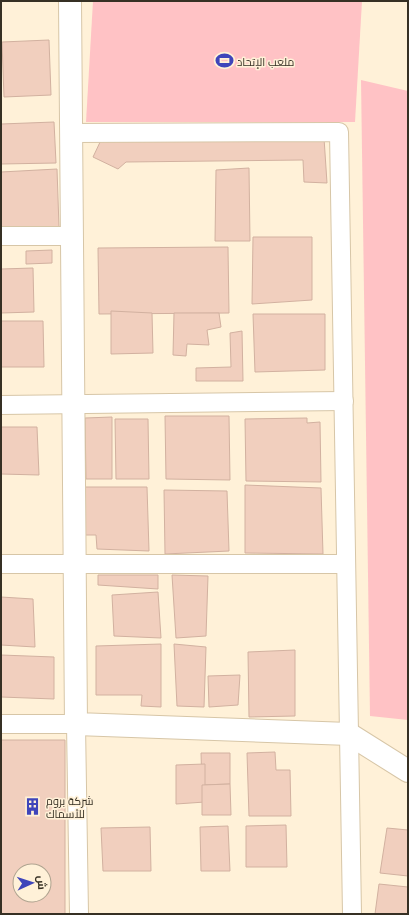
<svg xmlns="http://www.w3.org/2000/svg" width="409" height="915" font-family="Lato,Cairo,sans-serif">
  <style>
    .green { fill: #ffc2c5 }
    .building { fill: #f1cfbe; stroke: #d2b1a0; fill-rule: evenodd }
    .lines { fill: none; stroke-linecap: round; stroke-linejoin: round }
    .street-casing { stroke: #d7c6a7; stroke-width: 20 }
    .secondary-casing { stroke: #d7c6a7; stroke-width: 24 }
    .street { stroke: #fff; stroke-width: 18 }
    .secondary { stroke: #fff; stroke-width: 22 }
    .labels { text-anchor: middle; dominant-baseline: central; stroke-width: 3; stroke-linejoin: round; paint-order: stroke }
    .poi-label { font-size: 11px; fill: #363024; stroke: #fff1d8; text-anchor: start }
  </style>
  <rect width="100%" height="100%" fill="#fff1d8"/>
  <g class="green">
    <polygon points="93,1 362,1 355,122 86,122"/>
    <polygon points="361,80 408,91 408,720 370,716"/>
  </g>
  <g class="building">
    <polygon points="49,40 51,95 4,97 2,42"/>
    <polygon points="54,122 56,163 1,164 1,124"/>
    <polygon points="102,138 324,138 327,183 304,182 303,160 126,162 118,169 93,157"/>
    <polygon points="249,168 250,241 215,241 216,170"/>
    <polygon points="57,169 59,227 1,228 1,172"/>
    <polygon points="253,237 312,237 312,300 252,304"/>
    <polygon points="228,247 229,313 99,314 98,248"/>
    <polygon points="52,250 52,263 26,264 26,251"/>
    <polygon points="33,268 34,312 1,313 1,269"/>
    <polygon points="111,311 152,313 153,353 111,354"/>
    <polygon points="174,313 219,313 221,327 207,330 209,345 187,344 186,356 173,355"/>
    <polygon points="253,314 325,314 325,370 255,372"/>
    <polygon points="1,321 43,321 44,367 1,367"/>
    <polygon points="242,331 243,381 196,381 196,368 231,367 230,333"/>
    <polygon points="165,416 229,416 230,480 166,479"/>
    <polygon points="112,417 112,479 86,479 85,418"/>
    <polygon points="307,418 307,423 320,422 321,482 246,481 245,419"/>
    <polygon points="115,419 148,419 149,479 116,479"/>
    <polygon points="1,427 37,427 39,475 1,474"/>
    <polygon points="245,485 321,488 323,554 245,553"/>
    <polygon points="84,487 147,487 149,551 97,549 96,535 85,535"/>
    <polygon points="164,490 227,491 229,551 165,554"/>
    <polygon points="98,575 158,575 158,589 98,585"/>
    <polygon points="172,575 208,576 206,636 176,638"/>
    <polygon points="158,592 161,638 114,636 112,595"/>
    <polygon points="1,597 33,599 35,647 1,645"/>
    <polygon points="161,644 161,707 141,706 142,695 96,695 96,646"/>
    <polygon points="174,644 206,647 204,707 177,706"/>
    <polygon points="295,650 295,716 249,717 248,652"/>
    <polygon points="1,655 54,657 54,699 1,697"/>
    <polygon points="240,675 238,705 209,707 208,676"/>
    <path d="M1 740H65V914H1ZM20 871H44V895H20Z"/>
    <polygon points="275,752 276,770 290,770 291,816 249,816 247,753"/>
    <polygon points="201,753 230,753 230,784 202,785"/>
    <polygon points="205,764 205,802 176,804 176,765"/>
    <polygon points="230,784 231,815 202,815 202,785"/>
    <polygon points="286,825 287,867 246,867 246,826"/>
    <polygon points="228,826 230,871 201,871 200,827"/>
    <polygon points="150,827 151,871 103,871 101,828"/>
    <polygon points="387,828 408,830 408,876 380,873"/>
    <polygon points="379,884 408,887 408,914 375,914"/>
  </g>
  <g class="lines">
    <defs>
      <g id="street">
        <polyline points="72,133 339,132 352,914"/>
        <polyline points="1,236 72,236"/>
        <polyline points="1,405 344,401"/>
        <polyline points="1,564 346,564"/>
        <polyline points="1,724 76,724 79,914"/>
      </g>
      <polyline id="secondary" points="70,1 76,724 349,734 408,771"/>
    </defs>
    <use href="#street" class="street-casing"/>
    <use href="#secondary" class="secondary-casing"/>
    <use href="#street" class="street"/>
    <use href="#secondary" class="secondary"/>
  </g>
  <defs>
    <symbol id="stadium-bare" viewBox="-9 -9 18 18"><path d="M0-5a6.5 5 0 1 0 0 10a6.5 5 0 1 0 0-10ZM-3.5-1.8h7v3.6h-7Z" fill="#3f45ba" stroke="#fff1d8" stroke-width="2.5" paint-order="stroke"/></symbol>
    <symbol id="building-bare" viewBox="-9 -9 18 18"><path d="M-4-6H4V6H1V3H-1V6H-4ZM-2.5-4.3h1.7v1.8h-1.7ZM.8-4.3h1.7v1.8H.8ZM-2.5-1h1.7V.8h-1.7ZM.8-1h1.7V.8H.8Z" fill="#3f45ba" stroke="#fff1d8" stroke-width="2.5" paint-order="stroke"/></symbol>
  </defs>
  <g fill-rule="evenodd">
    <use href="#stadium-bare" x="212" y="48" width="25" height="25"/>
    <use href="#building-bare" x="20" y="794" width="25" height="25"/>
  </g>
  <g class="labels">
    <g class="poi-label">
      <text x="237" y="61">ملعب الإتحاد</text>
      <text x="46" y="800">شركة بروم<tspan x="46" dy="13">للأسماك</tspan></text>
    </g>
  </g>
  <rect width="409" height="915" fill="none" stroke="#363024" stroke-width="4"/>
  <g transform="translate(32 883) rotate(87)"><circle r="19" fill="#fff1d8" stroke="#afa490"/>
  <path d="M0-3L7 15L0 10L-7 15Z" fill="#3f45ba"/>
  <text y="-6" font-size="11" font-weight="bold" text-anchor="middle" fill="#363024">ش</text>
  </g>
</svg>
